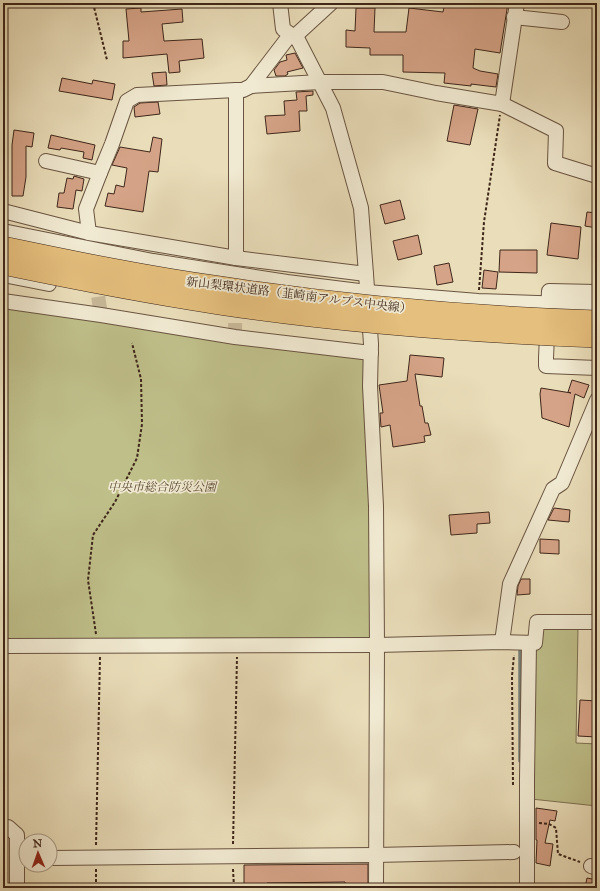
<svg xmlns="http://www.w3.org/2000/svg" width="600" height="891" font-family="'IM FELL Great Primer','Noto Serif JP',serif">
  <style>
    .green { fill: #bfbf8a; stroke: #7e7252 }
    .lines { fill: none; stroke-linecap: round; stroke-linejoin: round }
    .stream { stroke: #767f78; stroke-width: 3.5 }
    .building { fill: #d5a387; stroke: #3e2619 }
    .minor-tunnel { stroke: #c8b99a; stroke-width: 14; stroke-dasharray: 14 7; stroke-linecap: butt }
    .minor-casing { stroke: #695441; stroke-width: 16 }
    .path { stroke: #3e2619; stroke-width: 2; stroke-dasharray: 3 2; stroke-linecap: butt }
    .minor { stroke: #f1ead2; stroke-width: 14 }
    .highway-bridge-casing { stroke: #3e2619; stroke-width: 22; stroke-linecap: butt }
    .highway-bridge { stroke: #e5bf7d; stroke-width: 21 }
    .labels { text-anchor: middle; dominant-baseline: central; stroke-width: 3.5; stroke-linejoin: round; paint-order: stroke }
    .street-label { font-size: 12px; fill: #3e2619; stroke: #f1ead2 }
    .park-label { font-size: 12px; font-style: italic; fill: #5e4c35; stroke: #f1ead2 }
  </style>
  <rect width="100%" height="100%" fill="#eadeba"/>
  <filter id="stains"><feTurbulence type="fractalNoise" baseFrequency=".005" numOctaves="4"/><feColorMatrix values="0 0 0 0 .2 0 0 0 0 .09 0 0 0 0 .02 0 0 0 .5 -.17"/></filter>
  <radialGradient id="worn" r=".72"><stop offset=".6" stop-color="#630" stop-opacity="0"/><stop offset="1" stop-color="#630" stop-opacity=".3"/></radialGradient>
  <g class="green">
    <polygon points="3,301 371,353 377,645 3,646"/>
    <polygon points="544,627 578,627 576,743 597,744 597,806 531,799 533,648 539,647"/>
  </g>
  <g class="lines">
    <polyline class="stream" points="520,650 520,761"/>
  </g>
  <g class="building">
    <polygon points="445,3 508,3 500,53 475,49 473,68 480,71 498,74 496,87 471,84 471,86 444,83 445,73 403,72 403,55 370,55 370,48 346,47 346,30 355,31 356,8 375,8 374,32 406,32 409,8 443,12"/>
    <polygon points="141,8 141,12 182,9 183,22 162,24 164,41 202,39 204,58 179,61 180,72 169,73 167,54 123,58 123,41 129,41 126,9"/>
    <polygon points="295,53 303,68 287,72 288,74 285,76 276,76 274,70 280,62 287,60 286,55"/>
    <polygon points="166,72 167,85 154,86 152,73"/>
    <polygon points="62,78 92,84 93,80 115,84 112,100 59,91"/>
    <polygon points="313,91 313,95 306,96 307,111 299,111 300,131 267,134 265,116 285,115 284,101 297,100 296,92"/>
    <polygon points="158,102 160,114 135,117 134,107 140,103"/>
    <polygon points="454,105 478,109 470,145 447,141"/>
    <polygon points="14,130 34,133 32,147 26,146 26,177 23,196 12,196 12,145"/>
    <polygon points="51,135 95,145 92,160 83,158 84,152 61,148 60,150 48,148"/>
    <polygon points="153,137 162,139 158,172 149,171 143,212 105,206 108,193 114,194 116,185 124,187 127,168 112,165 120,147 150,152"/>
    <polygon points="74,176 84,179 82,191 76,190 73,209 57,207 59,193 64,193 67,178 73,179"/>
    <polygon points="400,200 405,219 385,224 380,205"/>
    <polygon points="587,212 597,213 597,228 585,226"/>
    <polygon points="551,223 581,227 578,259 547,255"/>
    <polygon points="418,235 422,254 398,260 393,241"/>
    <polygon points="500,250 537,250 537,273 499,272"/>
    <polygon points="449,263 453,282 437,285 434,266"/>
    <polygon points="484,270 498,272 496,289 482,288"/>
    <polygon points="410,355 444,358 442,377 415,374 420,406 422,406 425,423 428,423 431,435 424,436 425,442 393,447 390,425 381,427 380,413 383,413 379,385 407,381"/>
    <polygon points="572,380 589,385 584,398 575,394 569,427 542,418 540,394 541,388 571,393 568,392"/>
    <polygon points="554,508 570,510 569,522 548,520"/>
    <polygon points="489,512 490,523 477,524 477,533 451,535 449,515"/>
    <polygon points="540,539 559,540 559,554 540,553"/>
    <polygon points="521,579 530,579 530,594 517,595 518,586"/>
    <polygon points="580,700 597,701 597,737 578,736"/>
    <polygon points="536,808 557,811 555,821 550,820 545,843 553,844 550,866 536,863 537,840 536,840"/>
    <polygon points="368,864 368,888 345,888 345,882 267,883 267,888 244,888 244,865"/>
    <polygon points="587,878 597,880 597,888 585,888"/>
  </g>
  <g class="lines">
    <g class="minor-tunnel">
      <polyline points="95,276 101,315"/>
      <polyline points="235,337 236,258"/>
    </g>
    <defs>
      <g id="minor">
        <polyline points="514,17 562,22"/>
        <polyline points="294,37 331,3"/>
        <polyline points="251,86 320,82 383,82 436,93 502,104 517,3"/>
        <polyline points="236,90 236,258"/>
        <polyline points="502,104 556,131 555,163 597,176"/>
        <polyline points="46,161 100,173"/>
        <polyline points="3,211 89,233 86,209 100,173 112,144 127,101 137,95 236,90 243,90 251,86 290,35"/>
        <polyline points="3,231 153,261 287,282 367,292 478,301 597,305"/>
        <polyline points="89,233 236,258 366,274 361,208 333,108 298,40 283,29 280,3"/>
        <polyline points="366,274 371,344 370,386 376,506 377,645 376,888"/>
        <polyline points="3,275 49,284"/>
        <polyline points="597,292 549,291 546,358 546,366 597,368"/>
        <polyline points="3,301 101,315 235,337 371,353"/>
        <polyline points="502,642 510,584 553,489 562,483 597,400"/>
        <polyline points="3,646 377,645 502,642 535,643 537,622 597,622"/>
        <polyline points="3,827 8,827 17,835 17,888"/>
        <polyline points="50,858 375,855 514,852"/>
        <polyline points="591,866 597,868"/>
        <polyline points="527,888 527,779 529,643"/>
      </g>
    </defs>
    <use href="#minor" class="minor-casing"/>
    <g class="path">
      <polyline points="93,3 107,60"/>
      <polyline points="479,290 484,222 500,115"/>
      <polyline points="96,634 88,580 93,535 115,502 137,458 142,424 141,379 132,343"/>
      <polyline points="513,785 512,676 514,655"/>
      <polyline points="539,823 549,824 556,828 558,854 580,862"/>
      <polyline points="233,844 237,657"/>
      <polyline points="96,845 100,657"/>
      <polyline points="96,869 96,888"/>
      <polyline points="233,869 234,888"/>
    </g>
    <use href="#minor" class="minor"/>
    <defs>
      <g id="highway-bridge">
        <path d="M3 247C75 262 147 277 220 287 345 306 471 317 597 321"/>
        <path d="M3 264C75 279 147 293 220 304 345 323 471 332 597 337"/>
      </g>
    </defs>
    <use href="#highway-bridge" class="highway-bridge-casing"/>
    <use href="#highway-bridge" class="highway-bridge"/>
  </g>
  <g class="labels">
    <g class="street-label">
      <text transform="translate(299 295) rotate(7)">新山梨環状道路（韮崎南アルプス中央線）</text>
    </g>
    <g class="park-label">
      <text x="162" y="487">中央市総合防災公園</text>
    </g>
  </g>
  <rect width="600" height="891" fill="none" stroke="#eadeba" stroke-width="16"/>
  <rect x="4" y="4" width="592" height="883" fill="none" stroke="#3e2619" stroke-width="2"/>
  <rect x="8" y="8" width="584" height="875" fill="none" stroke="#3e2619"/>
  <g transform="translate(38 853) rotate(358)"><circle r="19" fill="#f1ead2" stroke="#a99c88"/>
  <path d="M0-3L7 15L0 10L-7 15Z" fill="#8f2418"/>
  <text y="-6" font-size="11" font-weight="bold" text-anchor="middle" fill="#3e2619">N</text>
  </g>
  <rect width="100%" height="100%" filter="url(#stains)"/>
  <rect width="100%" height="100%" fill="url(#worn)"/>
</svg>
